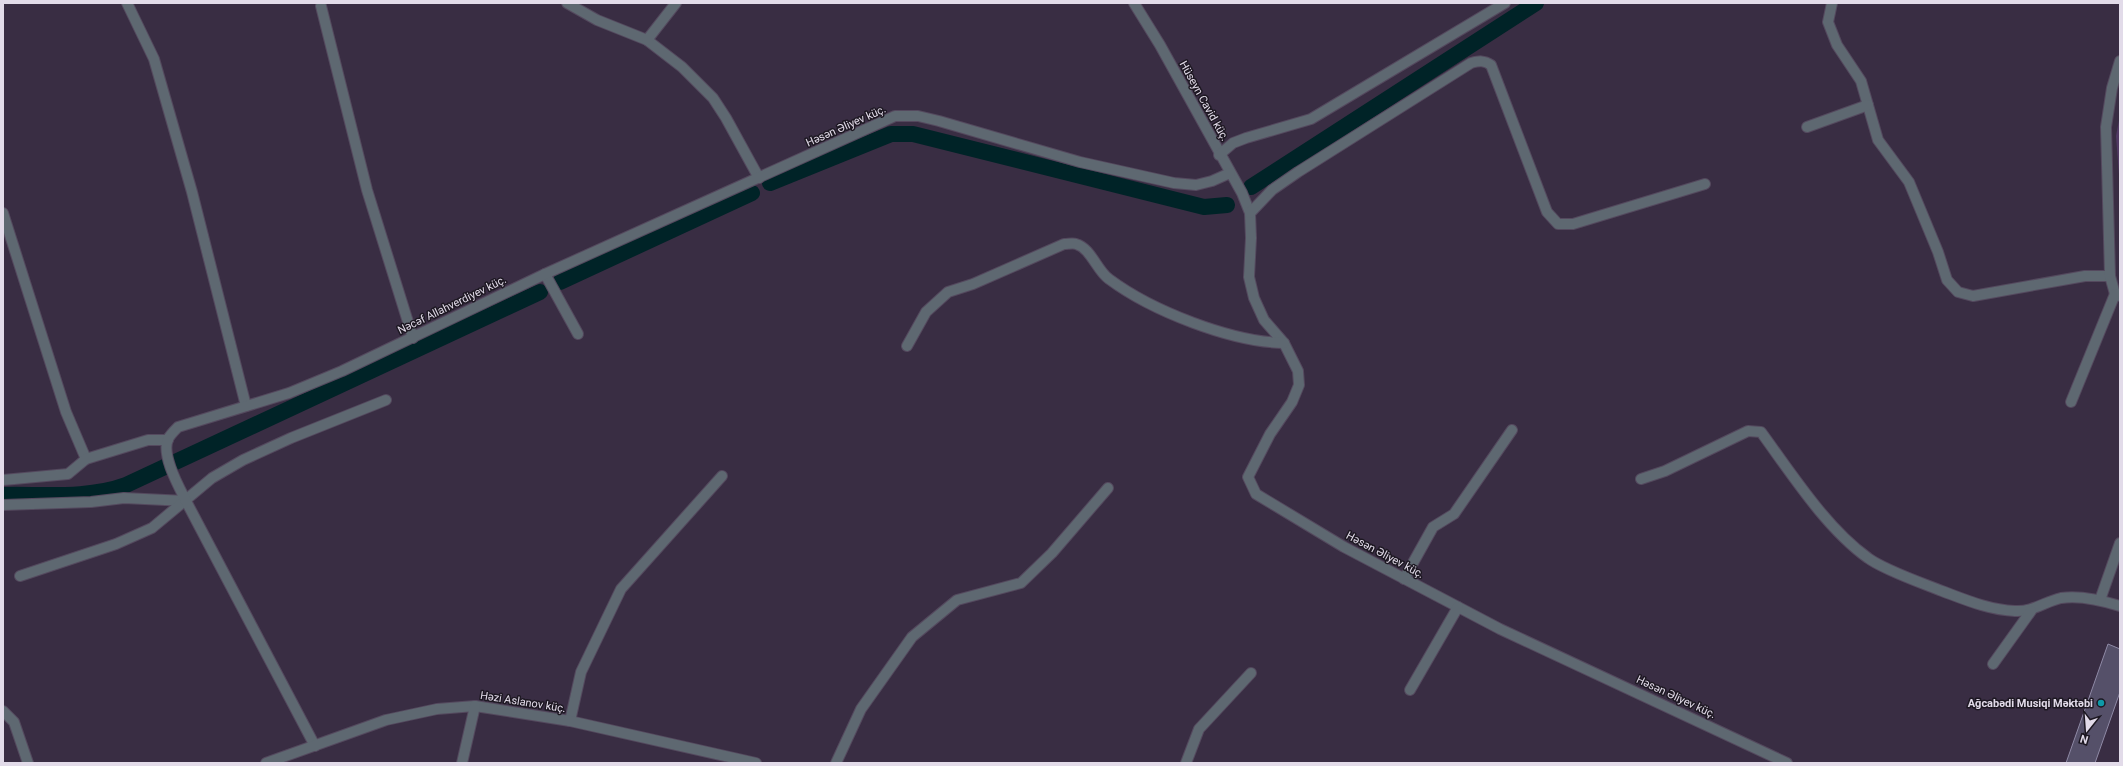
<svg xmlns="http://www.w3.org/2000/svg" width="2123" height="766" font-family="Roboto,sans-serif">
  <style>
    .green { fill: #523a64 }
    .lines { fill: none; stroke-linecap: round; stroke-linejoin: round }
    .canal { stroke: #002327; stroke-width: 16 }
    .building { fill: #555069; stroke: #8f8aa6 }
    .minor-casing { stroke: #54495e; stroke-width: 12 }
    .minor { stroke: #5e6871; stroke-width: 10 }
    .culture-dot { fill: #0f9aa8; stroke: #1d1822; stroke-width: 1.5 }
    .labels { text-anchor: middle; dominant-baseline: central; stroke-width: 3; stroke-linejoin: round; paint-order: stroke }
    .street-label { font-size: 11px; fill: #e2dbe9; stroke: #1d1822 }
    .poi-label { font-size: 11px; font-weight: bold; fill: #e2dbe9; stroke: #1d1822; text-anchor: end }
  </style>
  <rect width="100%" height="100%" fill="#392d43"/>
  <polygon class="green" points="2120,115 2120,188 2116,136"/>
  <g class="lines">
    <g class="canal">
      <polyline points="770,183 891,134 913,134 1204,207 1227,205"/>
      <polyline points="1251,187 1536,3"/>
      <polyline points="560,282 752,193"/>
      <path d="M3 495C43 494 88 499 126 485L540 292"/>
    </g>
  </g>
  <polygon class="building" points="2108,644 2120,649 2120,692 2095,763 2066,763"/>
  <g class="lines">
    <defs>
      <g id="minor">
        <polyline points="127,3 154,59 192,192 246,406"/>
        <polyline points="567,3 597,20 647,40 682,67 713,98 726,118 759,178"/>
        <polyline points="1134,3 1160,45 1242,193 1250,213 1251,238 1249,277 1254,298 1264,320 1284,343 1298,371 1299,385 1292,402 1270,434 1248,477 1256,494 1344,547 1500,629 1787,763"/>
        <polyline points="1832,3 1828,22 1837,45 1861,81 1878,140 1909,182 1938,252 1947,280 1958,292 1973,296 2085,276 2110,276"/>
        <polyline points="321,6 367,190 413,338"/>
        <polyline points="647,40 676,3"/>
        <polyline points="2120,61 2112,88 2106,127 2110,276 2115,294 2120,296"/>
        <polyline points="1807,127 1868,105"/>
        <polyline points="1219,155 1233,143 1246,138 1311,119 1505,3"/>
        <polyline points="3,213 66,412 86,459"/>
        <path d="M1250 213 1272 190 1298 172 1471 63C1479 61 1484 60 1491 65L1547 212 1558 224H1573L1705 184"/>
        <polyline points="545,274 578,334"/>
        <path d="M907 346 926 312 948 292 973 284 1064 244C1068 244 1073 243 1076 244 1091 248 1097 271 1109 279 1152 311 1231 342 1284 343"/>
        <polyline points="2071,402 2115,294"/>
        <path d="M1641 479 1665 471 1748 431 1761 432C1791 473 1826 528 1868 558 1884 570 1922 583 1942 591 1966 600 1989 610 2015 611 2033 612 2044 602 2061 598 2080 595 2101 600 2120 606"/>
        <polyline points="3,480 68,474 86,459 148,440 168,440"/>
        <polyline points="3,505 91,502 124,498 186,501"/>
        <polyline points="20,576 116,544 152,528 212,478 243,460 291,438 386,400"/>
        <polyline points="1404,579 1433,527 1454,514 1512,430"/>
        <polyline points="2100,600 2120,543"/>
        <polyline points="1993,664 2031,611"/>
        <polyline points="1410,690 1458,607"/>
        <polyline points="3,711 14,722 28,763"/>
        <polyline points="570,721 581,672 621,589 722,476"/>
        <path d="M315 746 186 501C179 487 161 455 168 439 170 435 174 431 178 427L289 393 342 371 545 274 895 116H918L939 121 1080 162 1174 183 1196 185 1212 181 1230 173"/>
        <polyline points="266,763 386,720 437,709 475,706 570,721 756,763"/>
        <polyline points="462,763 475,706"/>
        <polyline points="836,763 861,709 912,637 957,600 1021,583 1052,553 1108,488"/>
        <polyline points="1186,763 1199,729 1251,673"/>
      </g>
    </defs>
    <use href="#minor" class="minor-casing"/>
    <use href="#minor" class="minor"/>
  </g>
  <circle class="culture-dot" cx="2101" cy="703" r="4"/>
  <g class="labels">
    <g class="street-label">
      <text transform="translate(1204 101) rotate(61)">Hüseyn Cavid küç.</text>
      <text transform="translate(846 126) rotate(-24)">Həsən Əliyev küç.</text>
      <text transform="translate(452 305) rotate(-26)">Nəcəf Allahverdiyev küç.</text>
      <text transform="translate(1385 555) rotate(28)">Həsən Əliyev küç.</text>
      <text transform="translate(1676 697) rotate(25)">Həsən Əliyev küç.</text>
      <text transform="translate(523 702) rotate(9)">Həzi Aslanov küç.</text>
    </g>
    <g class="poi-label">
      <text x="2093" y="703">Ağcabədi Musiqi Məktəbi</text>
    </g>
  </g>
  <rect width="2123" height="766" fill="none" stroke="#e2dbe9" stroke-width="8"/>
  <g transform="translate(2087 730) rotate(197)" stroke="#1d1822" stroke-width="3" paint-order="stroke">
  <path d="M0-3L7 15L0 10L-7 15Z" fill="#e2dbe9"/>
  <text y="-6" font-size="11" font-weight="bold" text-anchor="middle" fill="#e2dbe9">N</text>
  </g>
</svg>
